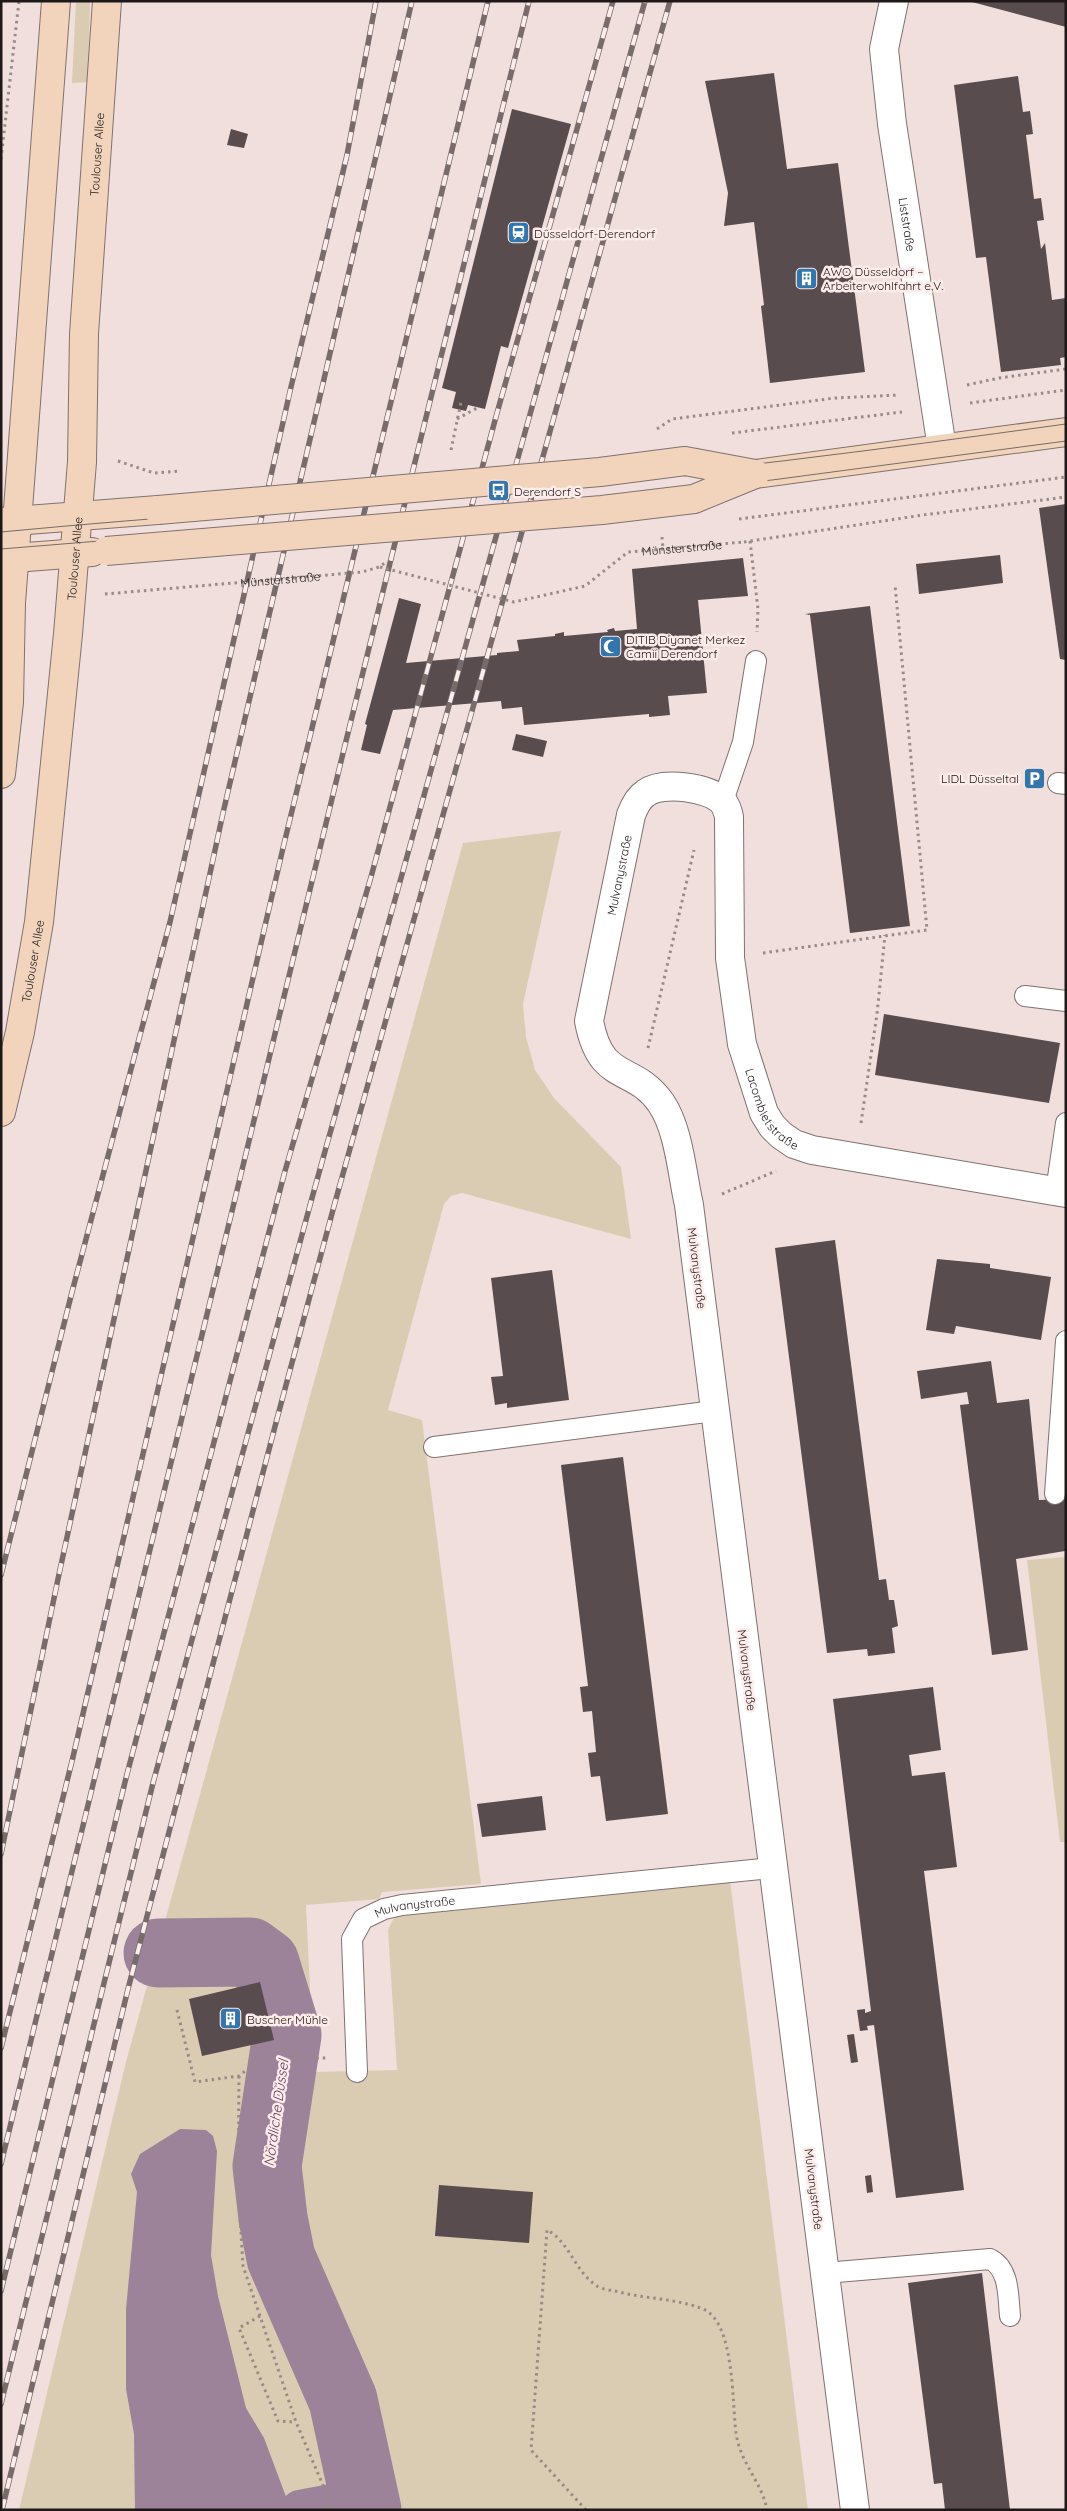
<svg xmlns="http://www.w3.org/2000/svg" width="1067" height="2511" font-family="Quicksand,sans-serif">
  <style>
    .green { fill: #daccb2 }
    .water { fill: #9c8399 }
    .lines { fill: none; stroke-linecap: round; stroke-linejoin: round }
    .canal { stroke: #9c8399; stroke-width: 40 }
    .river { stroke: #9c8399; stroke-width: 69 }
    .building { fill: #594c4f }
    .service-casing { stroke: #80716f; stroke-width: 22 }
    .minor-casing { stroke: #80716f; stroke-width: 30 }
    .secondary-casing { stroke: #80716f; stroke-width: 30 }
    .path { stroke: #978b8a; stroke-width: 3; stroke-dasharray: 2.5 4; stroke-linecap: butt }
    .service { stroke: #fff; stroke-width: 20 }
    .minor { stroke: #fff; stroke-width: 28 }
    .secondary { stroke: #f1d4bb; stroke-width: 28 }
    .tram { stroke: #776c6b; stroke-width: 1 }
    .rail-casing { stroke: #776c6b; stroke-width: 5.5 }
    .rail { stroke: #fdecea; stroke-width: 4; stroke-dasharray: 11; stroke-linecap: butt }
    .secondary-bridge-casing { stroke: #80716f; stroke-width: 30; stroke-linecap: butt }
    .path-bridge { stroke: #978b8a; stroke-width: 3; stroke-dasharray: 2.5 4; stroke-linecap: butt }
    .secondary-bridge { stroke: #f1d4bb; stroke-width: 28 }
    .labels { text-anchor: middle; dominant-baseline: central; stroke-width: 5; stroke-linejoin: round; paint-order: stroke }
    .street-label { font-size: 12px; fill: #1e1818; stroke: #fdecea }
    .poi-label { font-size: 12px; fill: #1e1818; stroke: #fdecea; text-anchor: start }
    .water-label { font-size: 14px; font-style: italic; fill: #623c5e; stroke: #fdecea }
  </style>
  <rect width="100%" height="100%" fill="#f0dfdd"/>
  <g class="green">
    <polygon points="76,1 90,1 88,82 72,83"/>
    <polygon points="561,831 523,1004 526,1037 535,1070 554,1098 621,1167 631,1239 462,1193 451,1196 444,1204 388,1410 422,1420 481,1884 382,1892 379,1899 306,1905 314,2072 397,2070 388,1930 397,1911 730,1880 808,2510 19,2510 126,2062 463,843"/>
    <polygon points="1066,1557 1066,1842 1060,1842 1027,1560"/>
  </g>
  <polygon class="water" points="180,2129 206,2130 213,2136 217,2151 211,2255 218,2296 246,2408 264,2438 291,2510 135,2510 134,2434 126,2389 126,2309 137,2192 131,2174 140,2154"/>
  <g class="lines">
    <polyline class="canal" points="300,2510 364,2498"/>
    <polyline class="river" points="158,1953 250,1952 265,1963 287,2035 267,2166 273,2218 281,2258 343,2400 367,2510"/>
  </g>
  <g class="building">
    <polygon points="972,1 1066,1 1066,27 972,2"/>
    <polygon points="774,73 787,169 838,163 865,372 770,383 761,306 764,305 754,222 724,226 728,193 705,81"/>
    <polygon points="1018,76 1023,112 1030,111 1033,134 1026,135 1034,199 1041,198 1044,220 1037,221 1041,249 1045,243 1052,300 1066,298 1066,357 1060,358 1061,365 1001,372 986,257 976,258 954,85"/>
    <polygon points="512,109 571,124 508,348 501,346 485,409 468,405 466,411 452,408 456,392 442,388"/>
    <polygon points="231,129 248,134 244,148 227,145"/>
    <polygon points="1066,504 1066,660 1060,659 1039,508"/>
    <polygon points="1000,555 1003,583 919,594 916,564"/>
    <polygon points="743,558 748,596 698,600 707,693 668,696 670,715 649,717 649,714 524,725 522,707 502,709 501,701 393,710 380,754 361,750 367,725 365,724 399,598 421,604 406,663 497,655 497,653 519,651 517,640 555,636 555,634 564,632 564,636 608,632 607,630 614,628 615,631 637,629 632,569"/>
    <polygon points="870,606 910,926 850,933 810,615 805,614"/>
    <polygon points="516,734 547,741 543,757 512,750"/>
    <polygon points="884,1014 1060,1043 1049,1103 875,1075"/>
    <polygon points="835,1240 879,1580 886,1579 889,1600 894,1600 898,1626 892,1628 895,1653 868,1656 867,1649 827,1653 775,1248"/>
    <polygon points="937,1259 990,1264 990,1268 1051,1277 1041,1340 956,1326 954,1334 926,1330"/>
    <polygon points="552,1270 569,1400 507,1408 507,1403 495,1405 491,1377 503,1376 491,1278"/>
    <polygon points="991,1361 997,1403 1029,1399 1039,1500 1066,1499 1065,1551 1016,1559 1028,1650 992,1655 960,1405 969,1404 967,1392 921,1399 917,1371"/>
    <polygon points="623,1457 668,1814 606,1821 600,1776 591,1777 588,1753 596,1752 592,1711 583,1712 580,1687 588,1686 561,1465"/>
    <polygon points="933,1687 941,1750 909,1755 912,1776 945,1772 957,1867 924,1871 964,2190 896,2198 874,2025 867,2026 868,2030 860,2031 857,2010 865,2009 865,2013 871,2011 833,1699"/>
    <polygon points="542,1796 546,1830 482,1837 477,1804"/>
    <polygon points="260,1982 274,2040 202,2056 189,1999"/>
    <polygon points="854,2034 858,2062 851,2063 847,2035"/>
    <polygon points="871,2175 873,2192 867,2193 865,2176"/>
    <polygon points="439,2185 533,2192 529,2243 435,2236"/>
    <polygon points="982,2273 1010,2510 945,2510 942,2483 934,2484 908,2283"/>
  </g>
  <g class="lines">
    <defs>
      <g id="service">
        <polyline points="1058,783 1066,784"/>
        <polyline points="723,801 743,742 756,661"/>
        <polyline points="1025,996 1066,1001"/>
        <polyline points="1056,1191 1066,1123"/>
        <polyline points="434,1447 714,1411"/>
        <polyline points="1055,1494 1066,1341"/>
        <path id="s1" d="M357 2072 352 1939 363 1919 384 1909 402 1905 772 1868"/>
        <path d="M825 2273 990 2259C1010 2269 1008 2297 1010 2316"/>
      </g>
      <g id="minor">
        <path id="s2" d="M894 1 884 49 892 124 942 448"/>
        <path id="s3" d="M855 2510 689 1205C682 1174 679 1129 661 1103 633 1063 601 1085 589 1021L631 815C634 807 638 798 646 793 662 781 710 787 723 802 726 806 728 812 729 817L730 958 742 1044 764 1113 772 1126 781 1135 794 1144 812 1150 1066 1193"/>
      </g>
      <g id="secondary">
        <polyline points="755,474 1066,432"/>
        <polyline points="1,522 158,510"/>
        <polyline points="1,559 92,552"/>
        <polyline points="1,774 9,702 11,603 56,1"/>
        <path id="s4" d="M1 1112 20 1032 39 922 68 634 82 462 84 334 107 1"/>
      </g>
    </defs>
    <use href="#service" class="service-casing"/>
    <use href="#minor" class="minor-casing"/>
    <use href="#secondary" class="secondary-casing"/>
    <g class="path">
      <polyline points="1,159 19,1"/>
      <polyline points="967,385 999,378 1066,369"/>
      <polyline points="970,403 1066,390"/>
      <polyline points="457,419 477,408"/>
      <polyline points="657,429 672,419 835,398 899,395"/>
      <polyline points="732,433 902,412"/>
      <polyline points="451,450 461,402"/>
      <polyline points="739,519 1066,477"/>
      <polyline points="662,537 663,549"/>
      <polyline points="750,541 758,609 757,632"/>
      <polyline points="744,542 923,515 1066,497"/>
      <polyline points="763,953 927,930 895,585"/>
      <polyline points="648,1048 694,850"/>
      <polyline points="861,1123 877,1014 885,935"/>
      <polyline points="722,1194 776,1171"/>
      <polyline points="177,2010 195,2082 239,2076 259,2060 326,2058"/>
      <polyline points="239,2076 238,2183 243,2266 296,2422 325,2490 328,2510"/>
      <polyline points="260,2316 239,2328 278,2421 296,2422"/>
      <path d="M586 2510 531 2450 547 2230C569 2241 575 2272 597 2286 601 2289 609 2290 615 2291 644 2299 675 2298 703 2309 735 2322 732 2404 736 2433 740 2463 762 2482 767 2510"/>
    </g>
    <use href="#service" class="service"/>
    <use href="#minor" class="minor"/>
    <use href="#secondary" class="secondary"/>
    <g class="tram">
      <path d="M1 532C167 516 334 506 500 491 689 474 877 450 1066 424"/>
      <polyline points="1,549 542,505 772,480 1066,441"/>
    </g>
    <defs>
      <g id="rail">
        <polyline points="1,1575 72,1292 170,922 291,387 347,155 376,1"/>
        <polyline points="1,1854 58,1579 223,813 412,1"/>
        <polyline points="1,2048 73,1757 283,848 488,1"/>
        <polyline points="1,2164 345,745 529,1"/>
        <polyline points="1,2291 126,1778 285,1171 371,877 497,413 613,1"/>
        <polyline points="1,2404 153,1783 312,1198 645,1"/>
        <polyline points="2,2510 128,1989 278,1415 334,1206 670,1"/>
      </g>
    </defs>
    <use href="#rail" class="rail-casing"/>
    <use href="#rail" class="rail"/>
    <defs>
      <g id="secondary-bridge">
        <polyline points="158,510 600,472 685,461 755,474"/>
        <polyline points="106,551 602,510 694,499 755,474"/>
      </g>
    </defs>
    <use href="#secondary-bridge" class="secondary-bridge-casing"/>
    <g class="path-bridge">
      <polyline points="118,461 154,473 181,471"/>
      <path id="s5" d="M380 567 514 602 585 586 628 552 744 542"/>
      <path id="s6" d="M105 594 362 572 379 567 385 563"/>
    </g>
    <use href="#secondary-bridge" class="secondary-bridge"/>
  </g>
  <defs>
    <symbol id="station-square" viewBox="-11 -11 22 22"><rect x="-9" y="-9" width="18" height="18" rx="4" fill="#3475ab" stroke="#fdecea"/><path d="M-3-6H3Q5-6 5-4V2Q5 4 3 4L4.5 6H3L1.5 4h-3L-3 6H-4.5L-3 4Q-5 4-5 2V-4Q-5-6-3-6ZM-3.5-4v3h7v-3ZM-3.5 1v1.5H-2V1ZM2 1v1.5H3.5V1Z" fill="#fff"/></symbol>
    <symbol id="building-square" viewBox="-11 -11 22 22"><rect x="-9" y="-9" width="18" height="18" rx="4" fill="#3475ab" stroke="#fdecea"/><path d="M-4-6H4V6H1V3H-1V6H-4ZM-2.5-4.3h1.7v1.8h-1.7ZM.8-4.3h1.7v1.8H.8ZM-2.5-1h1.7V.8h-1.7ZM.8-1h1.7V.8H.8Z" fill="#fff"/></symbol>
    <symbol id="bus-square" viewBox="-11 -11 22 22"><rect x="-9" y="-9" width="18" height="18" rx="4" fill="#3475ab" stroke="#fdecea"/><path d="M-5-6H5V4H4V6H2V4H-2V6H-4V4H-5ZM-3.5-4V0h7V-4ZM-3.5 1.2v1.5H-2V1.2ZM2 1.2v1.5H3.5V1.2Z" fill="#fff"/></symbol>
    <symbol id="mosque-square" viewBox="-11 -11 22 22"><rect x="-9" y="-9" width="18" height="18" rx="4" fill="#3475ab" stroke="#fdecea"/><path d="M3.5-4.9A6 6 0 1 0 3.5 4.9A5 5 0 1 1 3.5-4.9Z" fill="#fff"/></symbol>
    <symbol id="parking-square" viewBox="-11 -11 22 22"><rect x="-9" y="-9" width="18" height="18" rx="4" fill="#3475ab" stroke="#fdecea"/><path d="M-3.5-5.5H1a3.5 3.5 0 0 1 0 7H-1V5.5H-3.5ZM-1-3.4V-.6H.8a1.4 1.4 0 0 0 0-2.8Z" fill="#fff"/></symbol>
  </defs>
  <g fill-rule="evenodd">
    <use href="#station-square" x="506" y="220" width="25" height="25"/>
    <use href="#building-square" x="794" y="266" width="25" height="25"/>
    <use href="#bus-square" x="486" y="478" width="25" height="25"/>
    <use href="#mosque-square" x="598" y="634" width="25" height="25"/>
    <use href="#parking-square" x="1022" y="766" width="25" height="25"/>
    <use href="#building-square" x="218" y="2006" width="25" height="25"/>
  </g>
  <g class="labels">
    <g class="street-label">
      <text stroke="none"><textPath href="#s4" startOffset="964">Toulouser Allee</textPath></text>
      <text stroke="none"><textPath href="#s2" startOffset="226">Liststraße</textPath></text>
      <text stroke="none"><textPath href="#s5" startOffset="320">Münsterstraße</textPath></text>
      <text stroke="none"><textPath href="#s4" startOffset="559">Toulouser Allee</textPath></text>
      <text stroke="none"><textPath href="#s6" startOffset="176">Münsterstraße</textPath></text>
      <text stroke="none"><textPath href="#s3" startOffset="1685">Mulvanystraße</textPath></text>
      <text stroke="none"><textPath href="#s4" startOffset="154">Toulouser Allee</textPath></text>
      <text stroke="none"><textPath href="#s3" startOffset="2172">Lacombletstraße</textPath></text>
      <text transform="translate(697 1268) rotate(83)">Mulvanystraße</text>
      <text transform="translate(747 1670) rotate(83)">Mulvanystraße</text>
      <text stroke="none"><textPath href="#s1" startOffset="210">Mulvanystraße</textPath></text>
      <text transform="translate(814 2189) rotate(83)">Mulvanystraße</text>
    </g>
    <g class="poi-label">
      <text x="534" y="233">Düsseldorf-Derendorf</text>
      <text x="823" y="271">AWO Düsseldorf –<tspan x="823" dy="14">Arbeiterwohlfahrt e.V.</tspan></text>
      <text x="514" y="491">Derendorf S</text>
      <text x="626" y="639">DITIB Diyanet Merkez<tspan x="626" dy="14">Camii Derendorf</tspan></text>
      <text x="1019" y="778" text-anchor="end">LIDL Düsseltal</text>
      <text x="247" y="2019">Buscher Mühle</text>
    </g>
    <g class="water-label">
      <text transform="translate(276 2113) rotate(-82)">Nördliche Düssel</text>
    </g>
  </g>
  <rect width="1067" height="2511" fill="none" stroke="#1e1818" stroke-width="5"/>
</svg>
